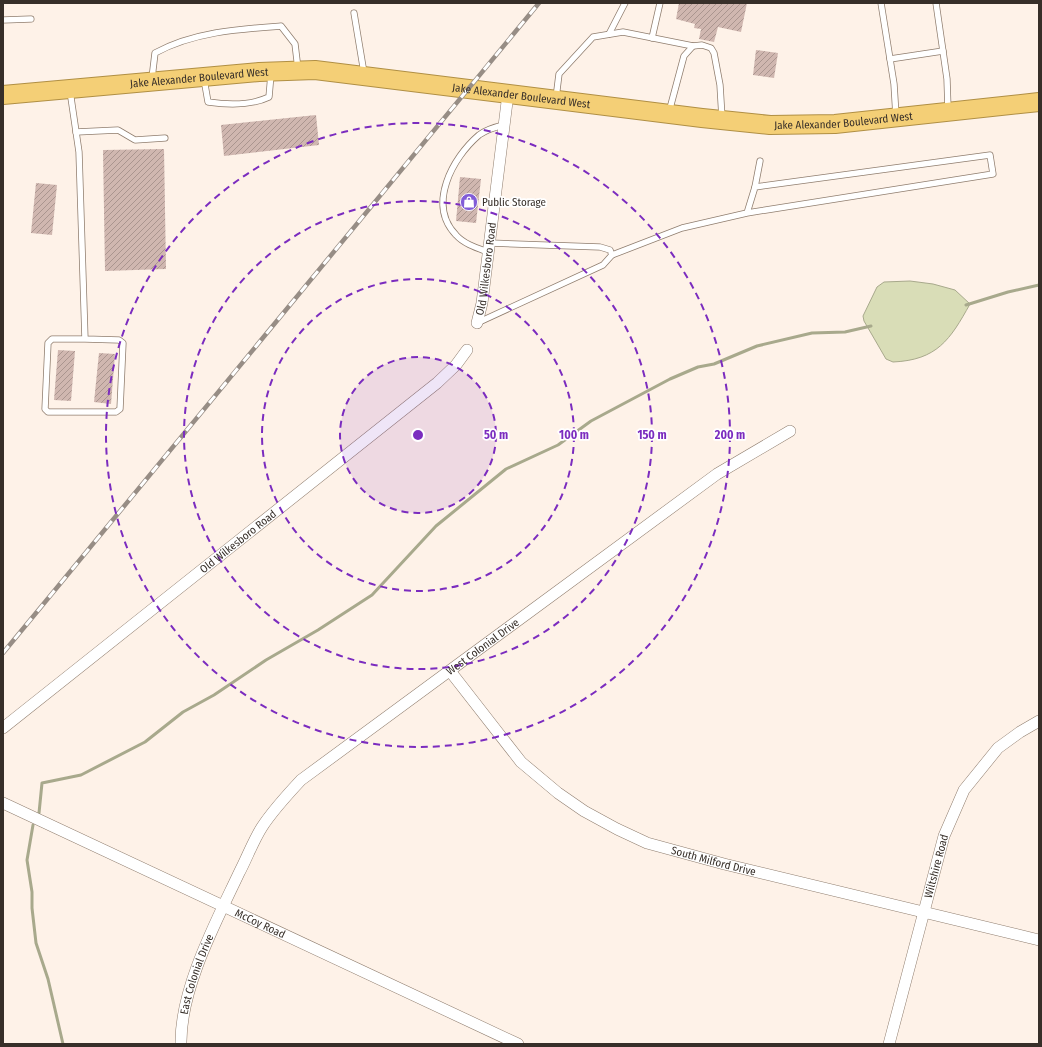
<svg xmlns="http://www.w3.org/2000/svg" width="1042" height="1047" font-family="'Fira Sans Condensed',sans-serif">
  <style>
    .water { fill: #d9ddb7; stroke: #a8a98c }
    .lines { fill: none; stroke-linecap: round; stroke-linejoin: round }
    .stream { stroke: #a8a98c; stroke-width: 3 }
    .building { fill: url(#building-hatch) }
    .service-casing { stroke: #8f7d6e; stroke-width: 7 }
    .minor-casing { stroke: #8f7d6e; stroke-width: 12 }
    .trunk-casing { stroke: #b08f44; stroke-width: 20 }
    .service { stroke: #fff; stroke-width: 5.5 }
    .minor { stroke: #fff; stroke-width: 11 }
    .trunk { stroke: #f4cf76; stroke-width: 18 }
    .rail-casing { stroke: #978d85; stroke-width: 4.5 }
    .rail { stroke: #fff; stroke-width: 3; stroke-dasharray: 9; stroke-linecap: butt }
    .ring { fill: none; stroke: #7b2cbf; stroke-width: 2; stroke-dasharray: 7 5 }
    .labels { text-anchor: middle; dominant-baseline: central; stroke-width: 3.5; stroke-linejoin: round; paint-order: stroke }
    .street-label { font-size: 11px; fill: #372f29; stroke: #fff }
    .poi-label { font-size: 11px; fill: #372f29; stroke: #fff; text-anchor: start }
    .centre { fill: #7b2cbf; stroke: #fff; stroke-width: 2 }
    .ring-label { font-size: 12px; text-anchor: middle; font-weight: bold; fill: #7b2cbf; stroke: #fff; stroke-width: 3.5; stroke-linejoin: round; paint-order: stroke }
  </style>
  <defs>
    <pattern id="building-hatch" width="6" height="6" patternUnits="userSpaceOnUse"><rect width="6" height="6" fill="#d0b7b0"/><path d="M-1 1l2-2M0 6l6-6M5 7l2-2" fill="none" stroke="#aa958f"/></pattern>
  </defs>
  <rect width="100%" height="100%" fill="#fef2e8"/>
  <path class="water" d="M910 281 933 284 955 290 970 304C950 340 937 360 893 362L886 359 864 321 863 316 877 287 884 282Z"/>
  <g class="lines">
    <g class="stream">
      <polyline points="966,305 1008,292 1039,285"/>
      <polyline points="39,813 42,783 81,775 145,742 183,712 214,695 266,660 318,630 372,595 436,526 506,469 558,445 591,421 670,379 698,367 714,364 757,346 812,333 845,332 871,326"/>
      <polyline points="33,825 27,860 32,892 32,908 36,943 48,979 63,1044"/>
    </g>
  </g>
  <g class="building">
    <polygon points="679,3 747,3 741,32 718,27 714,42 699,39 701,29 694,28 695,24 676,19"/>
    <polygon points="756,50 778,53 774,78 753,75"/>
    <polygon points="316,115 319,145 224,156 221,125"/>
    <polygon points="164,149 166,269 105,271 103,150"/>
    <polygon points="460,177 481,179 476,223 456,221"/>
    <polygon points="36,183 57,185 52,235 31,233"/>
    <polygon points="58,350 75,351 71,401 54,400"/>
    <polygon points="99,353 115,354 111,404 94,402"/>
  </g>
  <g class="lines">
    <defs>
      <g id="service">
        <polyline points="881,3 894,84 896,116"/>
        <polyline points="936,3 947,79 948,109"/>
        <polyline points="354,13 364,73"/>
        <polyline points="3,20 31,19"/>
        <polyline points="609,34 625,3"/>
        <polyline points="652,38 660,3"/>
        <polyline points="890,59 943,51"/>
        <path d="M152 78 155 53C193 32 239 29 281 26L295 44 298 69"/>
        <path d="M204 79 208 102C228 105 250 106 269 97L271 74"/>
        <polyline points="70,91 79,152 85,339 119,340 123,343 120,409 116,412 48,412 45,409 48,343 52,339 85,339"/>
        <polyline points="556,98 559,74 593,37 623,32 693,46"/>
        <polyline points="669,112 684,56 693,46 702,45 711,48 714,53 720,85 722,118"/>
        <polyline points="76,132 118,130 135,140 165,138"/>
        <polyline points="755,187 760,161"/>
        <path d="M488 252C477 248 464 244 456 235 427 205 452 158 479 135 486 130 495 127 504 125"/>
        <polyline points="612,255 682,228 747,213 993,174 990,155 755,187 747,213"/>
        <polyline points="477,323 603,265 612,255 610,250 600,247 490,243"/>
      </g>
      <g id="minor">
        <path id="s1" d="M477 323 482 303 508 94"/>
        <path id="s2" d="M450 671 521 762 558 793 584 811 617 829 647 843 724 864 1039 940"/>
        <path id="s3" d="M3 728 437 383 456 365 467 350"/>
        <path id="s4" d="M3 803 518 1044"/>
        <path id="s5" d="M181 1044C180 989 216 922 239 873 247 858 253 841 262 827 273 810 287 795 301 780L717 474 790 431"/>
        <path id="s6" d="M889 1044 944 836 964 790 998 748 1020 732 1039 721"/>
      </g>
      <g id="trunk">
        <path id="s7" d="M3 95 259 72 315 70 702 118 770 125 835 124 1039 102"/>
      </g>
    </defs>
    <use href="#service" class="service-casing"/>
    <use href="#minor" class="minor-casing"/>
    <use href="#trunk" class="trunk-casing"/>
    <use href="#service" class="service"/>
    <use href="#minor" class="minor"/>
    <use href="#trunk" class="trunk"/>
    <defs>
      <polyline id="rail" points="3,653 539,3"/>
    </defs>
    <use href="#rail" class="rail-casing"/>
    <use href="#rail" class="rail"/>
  </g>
  <circle cx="418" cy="435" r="78" fill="#7b2cbf" fill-opacity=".12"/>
  <g class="ring">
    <circle cx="418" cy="435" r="78"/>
    <circle cx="418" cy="435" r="156"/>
    <circle cx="418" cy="435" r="234"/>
    <circle cx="418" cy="435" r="312"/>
  </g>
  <defs>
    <symbol id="shop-disc" viewBox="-11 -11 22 22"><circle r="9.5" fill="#815cd7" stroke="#fff"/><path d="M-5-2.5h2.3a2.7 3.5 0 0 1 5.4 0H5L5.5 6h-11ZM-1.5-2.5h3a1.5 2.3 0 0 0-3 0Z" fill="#fff"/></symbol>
  </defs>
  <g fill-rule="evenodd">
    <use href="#shop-disc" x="459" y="192" width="20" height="20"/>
  </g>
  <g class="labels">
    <g class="street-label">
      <text stroke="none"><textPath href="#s7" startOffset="197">Jake Alexander Boulevard West</textPath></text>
      <text stroke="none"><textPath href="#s7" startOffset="521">Jake Alexander Boulevard West</textPath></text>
      <text stroke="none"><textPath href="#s7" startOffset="845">Jake Alexander Boulevard West</textPath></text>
      <text stroke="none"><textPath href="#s1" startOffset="55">Old Wilkesboro Road</textPath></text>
      <text stroke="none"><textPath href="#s3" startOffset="300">Old Wilkesboro Road</textPath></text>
      <text stroke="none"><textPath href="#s5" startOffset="520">West Colonial Drive</textPath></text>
      <text stroke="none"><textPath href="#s2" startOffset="335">South Milford Drive</textPath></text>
      <text stroke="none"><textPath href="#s6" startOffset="184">Wiltshire Road</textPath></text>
      <text stroke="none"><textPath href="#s4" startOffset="284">McCoy Road</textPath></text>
      <text stroke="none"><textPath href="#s5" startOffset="72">East Colonial Drive</textPath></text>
    </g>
    <g class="poi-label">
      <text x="482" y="202">Public Storage</text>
    </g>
  </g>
  <circle cx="418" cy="435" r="6" class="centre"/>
  <g class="ring-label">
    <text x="496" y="439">50 m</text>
    <text x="574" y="439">100 m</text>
    <text x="652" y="439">150 m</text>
    <text x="730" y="439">200 m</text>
  </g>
  <rect width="1042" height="1047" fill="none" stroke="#372f29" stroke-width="8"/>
</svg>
